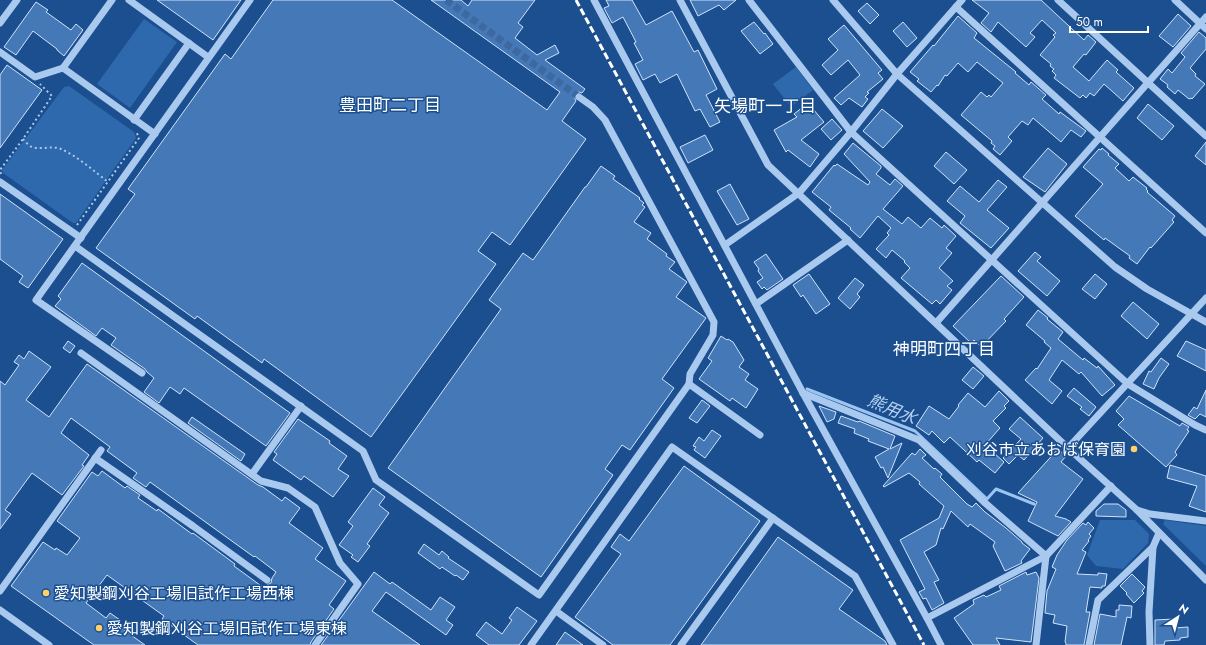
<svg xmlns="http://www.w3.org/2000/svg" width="1206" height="645" font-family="Jost,'Noto Sans JP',sans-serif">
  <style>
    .green { fill: #2e69ad }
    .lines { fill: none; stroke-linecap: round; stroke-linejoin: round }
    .stream { stroke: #9cc4f0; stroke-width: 3 }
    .building { fill: #4478b7; stroke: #cfe3fa }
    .minor-tunnel { stroke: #3d69a0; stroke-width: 7; stroke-dasharray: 7 3.5; stroke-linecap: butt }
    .path { stroke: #a9c9ee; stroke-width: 2; stroke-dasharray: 2 3; stroke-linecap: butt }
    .minor { stroke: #a9c9ee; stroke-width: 7 }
    .rail { stroke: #fff; stroke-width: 3; stroke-dasharray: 7 3; stroke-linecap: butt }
    .poi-dot { fill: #ffd166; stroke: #1b4f8f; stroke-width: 1.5 }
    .labels { text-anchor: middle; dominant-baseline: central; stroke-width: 3; stroke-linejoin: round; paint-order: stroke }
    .poi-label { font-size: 16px; fill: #fff; stroke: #1b4f8f; text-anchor: start }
    .neighbourhood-label { font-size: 17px; fill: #fff; stroke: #1b4f8f }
    .water-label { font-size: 17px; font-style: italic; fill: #b5d3f5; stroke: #1b4f8f }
  </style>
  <rect width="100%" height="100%" fill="#1b4f8f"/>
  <g class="green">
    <polygon points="144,19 177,42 130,108 97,84"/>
    <polygon points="796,67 813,90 791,107 773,84"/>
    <polygon points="69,86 134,132 136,138 76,223 73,223 3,173 2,170 64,87"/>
    <polygon points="1100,520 1135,520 1149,534 1148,543 1123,569 1096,566 1087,555"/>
    <polygon points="1165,520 1206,526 1206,566 1163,524"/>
  </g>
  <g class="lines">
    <polyline class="stream" points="807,389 915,431 987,499 996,489 1034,504"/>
  </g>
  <g class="building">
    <polygon points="157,0 241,0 213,40"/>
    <polygon points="273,0 392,0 547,110 560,92 431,0 461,0 468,6 472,0 535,0 518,23 523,27 515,38 537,55 555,45 559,53 545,60 585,89 582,93 579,92 575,94 574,97 576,101 562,121 586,139 510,245 492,232 478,251 496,264 371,437 264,359 262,363 197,316 195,319 96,248 135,194 128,189 225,54 231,59"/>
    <polygon points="606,0 632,0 646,25 672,11 694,52 698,50 717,89 706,95 720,122 710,127 700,109 695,111 677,74 660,83 655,74 643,80 635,64 643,60 634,43 636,42 623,17 612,23 604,8 609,6"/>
    <polygon points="690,0 736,0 724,10 719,5 698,16"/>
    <polygon points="972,0 1041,0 1084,40 1088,35 1096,42 1086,55 1084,54 1073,67 1089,81 1107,60 1118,70 1116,72 1134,88 1123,101 1104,84 1094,96 1090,93 1086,98 1083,95 1080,98 1054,78 1056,75 1052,71 1054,69 1050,66 1051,64 1040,55 1055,37 1053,35 1056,33 1042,20 1030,33 1035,37 1026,47 998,22 991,32 981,23 989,13"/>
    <polygon points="36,2 48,10 46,12 71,30 76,24 83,30 64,56 57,50 57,49 33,31 16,55 4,47"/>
    <polygon points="867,3 879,15 870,24 858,11"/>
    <polygon points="1178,14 1191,26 1173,47 1159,36"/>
    <polygon points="958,16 977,33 974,38 1016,72 1015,73 1029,85 1031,82 1046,95 1042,99 1059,114 1060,112 1086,131 1081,137 1071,130 1061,142 1033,118 1028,125 1022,121 1008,137 1012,141 1000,155 993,149 995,146 991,143 992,141 961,115 981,92 987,97 989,95 991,97 1003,83 977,62 968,72 958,63 947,76 945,75 938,86 937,85 931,92 917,81 919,79 910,72 933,45 934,46"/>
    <polygon points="754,22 764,34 765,33 773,44 760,54 741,31"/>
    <polygon points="903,22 917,38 907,47 893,31"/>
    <polygon points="844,25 882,70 878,73 883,79 867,92 869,93 865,97 868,99 862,107 849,98 841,105 834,98 860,75 848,60 831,75 822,65 838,50 828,39"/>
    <polygon points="1199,32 1206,38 1206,49 1190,68 1196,74 1195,76 1205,84 1192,99 1191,98 1189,99 1178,90 1175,94 1167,87 1168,85 1160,79 1168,69 1172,73 1185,57 1181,53"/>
    <polygon points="7,65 42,90 0,148 0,75"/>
    <polygon points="808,103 824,122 801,140 819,154 810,167 788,150 786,152 774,130 797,117 794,114"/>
    <polygon points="1148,104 1174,126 1162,140 1137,118"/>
    <polygon points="882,109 903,126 883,148 863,131"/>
    <polygon points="832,119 842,130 831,140 821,129"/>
    <polygon points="705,135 713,150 688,163 680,147"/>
    <polygon points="1206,142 1206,165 1195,156"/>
    <polygon points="853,143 881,166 881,168 876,174 890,185 895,179 903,186 883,209 902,224 908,217 921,228 930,218 942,228 944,225 956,236 946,248 952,253 939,268 953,281 947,286 952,290 940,304 936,300 932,304 901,278 910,268 904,262 905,261 892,250 886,258 876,249 889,235 887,233 891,228 878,216 860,238 850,229 851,228 829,210 831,207 812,192 834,165 835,166 837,164 868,185 870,182 844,154"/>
    <polygon points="1048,148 1067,164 1045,192 1023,177"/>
    <polygon points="1102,148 1109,154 1108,155 1119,164 1115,168 1129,181 1133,177 1147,188 1146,189 1148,191 1147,192 1175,216 1172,220 1174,222 1151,248 1150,247 1137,264 1129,258 1130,256 1105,238 1104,240 1075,216 1103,184 1083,167 1099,149 1101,150"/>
    <polygon points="946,152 967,170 954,184 934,166"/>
    <polygon points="601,166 615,176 613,179 640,198 639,199 644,203 642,205 645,207 634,222 651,233 647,239 667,254 666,256 675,262 669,269 687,282 676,297 706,318 662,379 674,388 630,450 622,445 605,469 613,475 541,577 388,468 501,309 489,300 523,253 533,260 585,187 586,187"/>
    <polygon points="998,180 1007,187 987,210 1009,228 991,248 960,223 965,216 947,201 960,186 979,202"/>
    <polygon points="730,184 749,219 737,225 717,191"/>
    <polygon points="0,194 63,239 28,288 19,282 23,276 0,259"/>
    <polygon points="1035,252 1041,257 1037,261 1060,281 1047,296 1018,271"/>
    <polygon points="766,254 783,279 767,290 764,287 762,289 757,282 763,278 758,271 759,269 754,262"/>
    <polygon points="82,263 290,413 266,446 184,388 180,394 170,387 159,403 144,392 154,378 147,372 145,369 111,345 116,338 102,328 96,336 55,306 61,299 58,296"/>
    <polygon points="809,274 830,304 816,314 803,295 801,297 793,285"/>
    <polygon points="1095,274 1107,284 1095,299 1082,289"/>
    <polygon points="1001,276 1024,297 1004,319 1006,321 981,347 974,340 971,343 953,326"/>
    <polygon points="855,278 864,285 857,294 860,297 850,309 838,298"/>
    <polygon points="1133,302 1159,324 1147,339 1121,316"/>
    <polygon points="1038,310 1048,318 1047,319 1063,332 1058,339 1083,360 1084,358 1097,368 1098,366 1115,385 1102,396 1081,372 1079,374 1062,360 1049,380 1062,391 1052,404 1025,380 1036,368 1037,369 1051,348 1044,342 1045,341 1026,325"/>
    <polygon points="721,336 727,340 728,339 733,342 744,360 739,367 749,374 745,380 758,389 746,408 732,398 730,401 699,379 712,361 708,358"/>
    <polygon points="68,341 75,346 70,353 63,348"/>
    <polygon points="1186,341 1206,350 1206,371 1177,356"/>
    <polygon points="29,351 51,367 26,400 49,417 87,364 258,485 263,487 282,501 285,497 300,508 289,523 323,548 315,559 346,581 329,605 334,609 311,642 310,645 198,645 162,619 164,616 107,575 86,603 106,618 110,613 120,620 117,625 145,645 94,645 11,586 43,542 55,550 56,548 67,555 80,538 57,521 92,472 98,476 102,471 125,488 127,486 140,495 138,498 157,511 158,509 192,534 193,533 235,564 234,566 264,588 267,585 271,583 272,578 276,572 255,556 254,557 150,482 146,487 133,478 137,473 107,451 110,447 71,418 61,433 89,455 82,465 84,466 62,495 32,473 5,510 11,514 0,529 0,381 5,385 19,365 14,362 19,355 24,359"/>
    <polygon points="1161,358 1169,364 1159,378 1154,389 1143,384 1149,371 1151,372"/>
    <polygon points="973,367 984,376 973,389 962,380"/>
    <polygon points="1074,388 1096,407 1089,416 1080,409 1082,407 1067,396"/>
    <polygon points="1206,390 1206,417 1200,414 1195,419 1188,415 1194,407 1197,409"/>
    <polygon points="999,391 1009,401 1004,406 1006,408 993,421 1000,428 985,445 1004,462 995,473 979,460 977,462 950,437 944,443 932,431 929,435 916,426 929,406 949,419 959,406 958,405 968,393 985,407"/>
    <polygon points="1129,396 1180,426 1182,423 1189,427 1187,430 1189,431 1175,452 1177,455 1166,467 1118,425 1124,419 1116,411"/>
    <polygon points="702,400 710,406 697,423 689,418"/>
    <polygon points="819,406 836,412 834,419 827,422"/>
    <polygon points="841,416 858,422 859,421 895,436 890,449 902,443 888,478 883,467 881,468 875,457 889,449 868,441 869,439 854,433 855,429 838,423"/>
    <polygon points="192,417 245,454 241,461 188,423"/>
    <polygon points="1020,417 1043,438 1024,460 1018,455 1009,464 1003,458 1021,439 1009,429"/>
    <polygon points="298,419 330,441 329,443 347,456 338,469 349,476 333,497 304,476 301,480 273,460 277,454 274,452"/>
    <polygon points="712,430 721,436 705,458 694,450 696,447 693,446 699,437 704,441"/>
    <polygon points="920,449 926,455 922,458 934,469 935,468 942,474 940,477 967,504 972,507 976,503 985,512 1006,528 1022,542 1022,543 1030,549 1021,561 1022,563 1005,571 993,546 995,542 970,524 968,527 951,511 943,529 941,528 936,545 924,552 939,580 934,582 944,603 932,610 926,598 923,599 919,592 925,589 900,540 939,518 944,506 919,484 920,482 909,473 884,487 883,486 912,453 915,455"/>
    <polygon points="1058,449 1066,456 1061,462 1083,479 1055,516 1066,519 1071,522 1058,536 1028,521 1037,502 1018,493"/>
    <polygon points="1170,465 1206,476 1206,512 1189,506 1197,486 1167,478"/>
    <polygon points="684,466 760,521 670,645 613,645 575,617 621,554 611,547 620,534 629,541"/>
    <polygon points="373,488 385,497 379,505 389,513 367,544 370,546 358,562 351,557 353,555 339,545 353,526 348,522"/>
    <polygon points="1104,504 1118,504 1126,510 1126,517 1096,516 1096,511"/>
    <polygon points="1088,522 1094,528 1089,534 1091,536 1088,540 1089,541 1082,550 1086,552 1077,574 1098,575 1098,573 1107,574 1105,586 1102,586 1102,588 1090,587 1086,612 1090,612 1084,645 1066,645 1066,643 1065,642 1067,626 1053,623 1055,615 1045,613 1047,591 1056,569 1052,567 1057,555 1067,540 1083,523 1086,525"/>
    <polygon points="778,537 853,590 839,609 885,641 887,645 701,645"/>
    <polygon points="424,544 439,555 442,551 449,557 448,558 469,572 463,580 456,575 455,576 442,567 440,569 418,553"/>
    <polygon points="374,572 390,584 392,582 431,610 440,597 455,607 446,620 453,625 446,635 386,592 372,611 420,645 321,645"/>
    <polygon points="1026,572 1027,575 1036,572 1039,578 1031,642 996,638 1000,645 973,645 954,618 974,604 973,600 984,595 986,597 1001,590 999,586"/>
    <polygon points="1132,574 1145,587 1142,591 1144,593 1134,603 1126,594 1127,593 1120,586"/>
    <polygon points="1119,605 1132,606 1131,618 1127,617 1121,645 1094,645 1100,614 1116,617 1116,610 1119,610"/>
    <polygon points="517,607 537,621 519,645 489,645 476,635 486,622 502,634 512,620 509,618"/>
    <polygon points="1174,619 1175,628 1188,627 1188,637 1180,638 1180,640 1165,641 1164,645 1155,645 1155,620"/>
    <polygon points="565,632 583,645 556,645"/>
  </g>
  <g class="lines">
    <polyline class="minor-tunnel" points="446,0 579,97"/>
    <g class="path">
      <path d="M23 139C25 141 27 144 30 146 39 151 51 145 61 149 77 156 94 171 108 182"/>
      <polyline points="1,174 0,170 23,139 52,96 40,84"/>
      <polyline points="77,225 139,138 136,131"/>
    </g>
    <g class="minor">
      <polyline points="129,0 208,57"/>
      <polyline points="594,0 803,393 927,618 941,645"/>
      <polyline points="680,0 768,165 1068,448 1137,510 1206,580"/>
      <polyline points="749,0 851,132 1128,384 1195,425 1206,430"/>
      <polyline points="833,0 897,74 1115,267 1147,289 1206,322"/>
      <polyline points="1058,0 1206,136"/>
      <polyline points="1175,0 1206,29"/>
      <polyline points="956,7 1206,233"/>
      <polyline points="0,23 17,0"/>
      <polyline points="0,52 35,77 63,68 112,0"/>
      <polyline points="63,68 155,134"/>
      <polyline points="134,120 189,43"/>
      <polyline points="0,182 81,238"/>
      <polyline points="725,245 799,193 851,132 897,74 962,0"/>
      <polyline points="75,246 363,451 376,480 539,595 689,384 690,374 713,335 714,322 605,120 593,107 579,97"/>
      <polyline points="756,304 848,240"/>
      <polyline points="936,323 1206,17"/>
      <polyline points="81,353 261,481 288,488 315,507 340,563 358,584 315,645"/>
      <polyline points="142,373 36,300 250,0"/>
      <polyline points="689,384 760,435"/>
      <polyline points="803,393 919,440 984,502 1046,556 1111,486"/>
      <polyline points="1068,448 1206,298"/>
      <polyline points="95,458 193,526 267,580"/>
      <polyline points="252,474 301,406"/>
      <polyline points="1137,510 1150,514 1206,521"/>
      <polyline points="0,591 101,450"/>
      <polyline points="0,610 49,645"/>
      <polyline points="556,611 603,645"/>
      <polyline points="927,618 1046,556"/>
      <polyline points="531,645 672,447 855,576 893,645"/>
      <polyline points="681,645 773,518"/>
      <polyline points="1036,645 1046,556"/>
      <polyline points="1089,645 1098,600 1153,547"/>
      <polyline points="1150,645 1149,612 1153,547 1159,533"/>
    </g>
    <polyline class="rail" points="576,0 924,645"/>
  </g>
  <g class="poi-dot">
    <circle cx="1134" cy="449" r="4"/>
    <circle cx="46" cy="593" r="4"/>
    <circle cx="99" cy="628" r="4"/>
  </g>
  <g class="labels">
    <g class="poi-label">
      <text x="1126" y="449" text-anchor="end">刈谷市立あおば保育園</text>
      <text x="54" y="593">愛知製鋼刈谷工場旧試作工場西棟</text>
      <text x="107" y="628">愛知製鋼刈谷工場旧試作工場東棟</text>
    </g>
    <g class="neighbourhood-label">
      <text x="390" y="105">豊田町二丁目</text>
      <text x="765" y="106">矢場町一丁目</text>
      <text x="944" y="349">神明町四丁目</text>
    </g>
    <g class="water-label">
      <text transform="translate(892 409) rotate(23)">熊用水</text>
    </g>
  </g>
  <g transform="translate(1178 617) rotate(36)" stroke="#1b4f8f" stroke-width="3" paint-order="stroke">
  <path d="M0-3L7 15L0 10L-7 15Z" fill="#ffffff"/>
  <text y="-6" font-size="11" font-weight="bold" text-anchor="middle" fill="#ffffff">N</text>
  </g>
  <path d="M1070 26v6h78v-6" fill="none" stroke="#ffffff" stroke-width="2"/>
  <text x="1076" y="26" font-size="12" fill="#ffffff" stroke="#1b4f8f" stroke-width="3" paint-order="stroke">50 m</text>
</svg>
